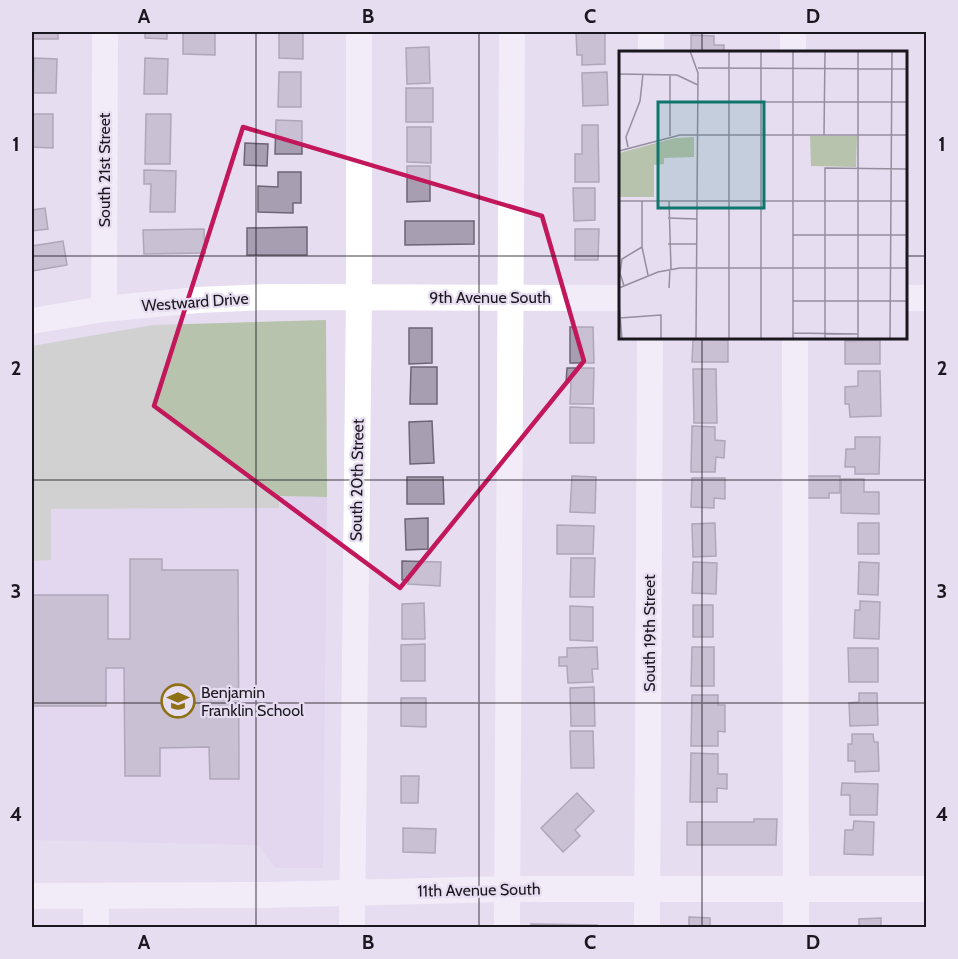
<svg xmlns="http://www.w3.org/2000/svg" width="958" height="959" font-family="Cabin,sans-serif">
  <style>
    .built { fill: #ddd1eb }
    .green { fill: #b8c3ad }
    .building { fill: #a79eb1; stroke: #6d6576; stroke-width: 1.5 }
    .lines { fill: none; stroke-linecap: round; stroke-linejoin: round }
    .minor { stroke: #fff; stroke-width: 26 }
    .marked { fill: none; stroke: #c2185b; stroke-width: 4.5; stroke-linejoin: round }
    .grid { fill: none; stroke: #1b171e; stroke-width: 1.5; stroke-opacity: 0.55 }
    .labels { text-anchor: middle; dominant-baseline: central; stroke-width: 4.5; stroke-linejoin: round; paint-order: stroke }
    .street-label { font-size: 16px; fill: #1b171e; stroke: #e6ddf1 }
    .poi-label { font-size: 16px; fill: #1b171e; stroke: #e6ddf1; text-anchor: start }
    .inset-road { fill: none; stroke: #958e9d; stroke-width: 1.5 }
    .view { fill: #0f766e; fill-opacity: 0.15; stroke: #0f766e; stroke-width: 3 }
    .inset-edge { fill: none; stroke: #1b171e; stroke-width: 3 }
    .neatline { fill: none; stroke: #1b171e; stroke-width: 2 }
    .grid-label { font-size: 20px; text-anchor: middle; font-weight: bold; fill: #1b171e }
  </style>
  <rect width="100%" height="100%" fill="#e6ddf1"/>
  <polygon class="built" points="279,496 327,497 323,868 275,868 258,845 32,840 32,561 50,559 51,509 279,508"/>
  <polygon class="green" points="326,320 327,497 279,496 279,508 51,509 51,560 32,561 32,346 153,325"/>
  <g class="building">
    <rect x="33" y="32" width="25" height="7"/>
    <polygon points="145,32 167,32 167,39 145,38"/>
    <polygon points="183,32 215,32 215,55 183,54"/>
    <polygon points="279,32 303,32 303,59 279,58"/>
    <polygon points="576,32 605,32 605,64 582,65 582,55 577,55"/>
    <polygon points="691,35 714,36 714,45 724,45 724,52 691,52"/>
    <polygon points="429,47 430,83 407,84 406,48"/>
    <polygon points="34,58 57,59 56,93 33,93"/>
    <polygon points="145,58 168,59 167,94 144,94"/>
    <polygon points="279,72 301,72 301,107 278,107"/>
    <polygon points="607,72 608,105 583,106 582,73"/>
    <rect x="406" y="88" width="27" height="34"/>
    <polygon points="32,114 53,114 53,148 32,147"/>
    <polygon points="146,114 171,114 170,164 145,164"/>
    <polygon points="276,120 302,121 302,154 275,154"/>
    <polygon points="582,125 598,125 599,182 575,182 575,154 582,154"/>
    <polygon points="407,127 431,127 431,163 407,162"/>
    <polygon points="245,143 268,144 267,166 244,165"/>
    <polygon points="407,166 430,166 430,201 407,202"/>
    <polygon points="144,170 176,171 175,212 150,212 151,184 144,184"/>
    <polygon points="278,172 301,172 301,203 293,203 293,213 258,212 258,186 278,187"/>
    <polygon points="573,188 595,188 595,220 574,221"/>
    <polygon points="45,208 48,229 32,231 32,210"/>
    <polygon points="405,221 474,221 474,244 405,245"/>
    <polygon points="307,227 307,255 247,255 247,228"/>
    <polygon points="204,229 205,253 144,254 143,230"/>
    <polygon points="575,229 599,229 598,260 575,260"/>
    <polygon points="63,241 67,265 32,271 32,246"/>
    <polygon points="570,327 593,327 594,363 570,363"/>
    <polygon points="409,328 432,328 432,363 409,364"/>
    <polygon points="693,339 728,340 728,362 692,362"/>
    <polygon points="880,340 880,364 845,364 845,341"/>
    <polygon points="411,367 437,367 437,404 410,404"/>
    <polygon points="567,368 594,368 593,404 570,404 571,382 566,382"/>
    <polygon points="693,369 716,369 717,423 694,423"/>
    <polygon points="858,371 880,371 881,416 850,417 849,404 845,404 845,387 858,386"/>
    <polygon points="570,407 594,408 594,443 570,443"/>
    <polygon points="432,421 434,463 410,464 409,422"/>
    <polygon points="692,426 715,427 715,440 725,441 724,458 716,457 715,472 691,472"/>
    <polygon points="855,437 880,437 879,474 855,474 855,467 845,467 846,449 855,449"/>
    <polygon points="572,476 596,477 595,513 570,512"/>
    <polygon points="807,476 840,476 840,493 829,493 829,498 807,498"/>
    <polygon points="407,477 443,477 444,504 407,504"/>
    <polygon points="692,478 725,478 725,499 714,498 714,508 691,507"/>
    <polygon points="841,479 864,479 864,492 879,492 879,514 841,513"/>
    <polygon points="428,518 428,549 406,550 405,519"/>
    <polygon points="715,523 716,556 693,557 692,524"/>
    <rect x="858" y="523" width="21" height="31"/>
    <polygon points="557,525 594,526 593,554 557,554"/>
    <polygon points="571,558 595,558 594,597 570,597"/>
    <polygon points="130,559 162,559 162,570 238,570 239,779 210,779 209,747 160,748 160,776 125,776 124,668 106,668 106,706 32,706 32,595 108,595 108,639 130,639"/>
    <polygon points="402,561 441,562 440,586 408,584 409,580 402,580"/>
    <polygon points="693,562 717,563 716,594 692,593"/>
    <polygon points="859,562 879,563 878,595 858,594"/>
    <polygon points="860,601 880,602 879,639 854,638 855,610 860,610"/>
    <polygon points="424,603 425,639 402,639 402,604"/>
    <rect x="693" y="605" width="20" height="32"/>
    <polygon points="570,606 593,607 593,641 570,640"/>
    <polygon points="425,644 425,681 401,681 401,645"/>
    <polygon points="597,647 598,669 592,669 593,682 568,683 567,666 559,666 559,657 567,657 567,648"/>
    <polygon points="692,647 714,647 714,686 691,686"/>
    <polygon points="848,648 878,648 878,682 849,682"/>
    <polygon points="594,687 595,726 571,726 570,688"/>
    <polygon points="859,693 877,693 878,725 850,726 849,703 859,702"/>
    <polygon points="692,695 718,695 718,705 725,705 725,732 718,731 718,746 691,746"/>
    <polygon points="401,698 426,698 426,727 401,726"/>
    <polygon points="570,731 593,731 594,768 571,768"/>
    <polygon points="852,734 873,734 874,742 878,742 879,771 855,772 855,761 848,761 848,744 852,744"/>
    <polygon points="691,753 718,754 718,774 727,774 727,789 717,788 717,802 690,802"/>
    <polygon points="401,776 419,776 418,803 401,803"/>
    <polygon points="842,783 878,784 877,815 850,815 850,795 841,795"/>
    <polygon points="577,793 594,811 575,830 580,836 563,852 541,828"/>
    <polygon points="754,819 777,819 776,845 687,845 687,822 754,822"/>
    <polygon points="854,821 874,822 873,855 844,854 845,830 853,830"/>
    <polygon points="403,828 436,829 435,853 403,852"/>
    <polygon points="689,917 710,918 710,928 689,928"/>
    <polygon points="881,918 881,928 859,928 859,919"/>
    <polygon points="531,924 597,925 597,928 531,928"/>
  </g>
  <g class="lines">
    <g class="minor">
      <polyline points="793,32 793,52"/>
      <polyline points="651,52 651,32"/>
      <polyline points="906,298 926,298"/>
      <polyline points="104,309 105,32"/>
      <polyline points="32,321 104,309 197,300 267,297 620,298"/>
      <polyline points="795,338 796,928"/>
      <polyline points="32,896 265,895 507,889 926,889"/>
      <polyline points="96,928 96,896"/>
      <polyline points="352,928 359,296 359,32"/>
      <polyline points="507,928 512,32"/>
      <polyline points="647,928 650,338"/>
    </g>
  </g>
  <path d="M0 0H958V959H0ZM243 127 542 216 584 361 400 588 154 406Z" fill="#e6ddf1" fill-opacity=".55" fill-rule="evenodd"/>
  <path class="marked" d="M243 127 542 216 584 361 400 588 154 406Z"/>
  <path class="grid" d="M256 32V928M479 32V928M702 32V52M32 256H620M906 256H926M702 338V928M32 480H926M32 703H926"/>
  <defs>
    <symbol id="school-ring" viewBox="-11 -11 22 22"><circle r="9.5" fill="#e6ddf1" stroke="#8f7115" stroke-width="1.5"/><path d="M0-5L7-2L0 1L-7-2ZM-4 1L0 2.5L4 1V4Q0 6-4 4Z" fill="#8f7115"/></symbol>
  </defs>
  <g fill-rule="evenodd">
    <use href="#school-ring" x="159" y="682" width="38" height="38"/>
  </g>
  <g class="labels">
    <g class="street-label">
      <text transform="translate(104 170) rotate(-90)">South 21st Street</text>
      <text x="490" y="297">9th Avenue South</text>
      <text transform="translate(195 302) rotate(-4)">Westward Drive</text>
      <text transform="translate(357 480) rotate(-89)">South 20th Street</text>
      <text transform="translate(649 633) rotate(-90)">South 19th Street</text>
      <text transform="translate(479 890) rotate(-1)">11th Avenue South</text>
    </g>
    <g class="poi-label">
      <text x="201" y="692">Benjamin<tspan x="201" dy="18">Franklin School</tspan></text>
    </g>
  </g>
  <g transform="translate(619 51)">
    <rect width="288" height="288" fill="#e6ddf1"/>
    <path d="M191 85H238L237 116 192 115ZM75 86V106L45 107V113L35 114V146H0V102L56 87Z" fill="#b8c3ad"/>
    <path class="inset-road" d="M71 0 79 22 77 288M142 0V288M79 17 288 18M0 23 58 24 79 34M79 51H288M205 84 206 0M51 85V24M9 96 7 86 21 50 24 23M0 100 61 84H288M0 150H288M23 150V196L29 224M50 150 52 218M49 167 78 168M174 184H288M49 193H78M5 235 1 222 3 208 23 196M0 237 39 221 61 217H288M50 237 51 218M174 250H288M0 253 3 288M0 267 42 264V288M174 282 239 283M110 288V0M174 288V0M206 288V117L288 118M239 288V0M271 288 273 0"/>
    <path class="view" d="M39 51H145V157H39Z"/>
    <rect width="288" height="288" class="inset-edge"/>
  </g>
  <rect width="958" height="959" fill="none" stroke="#e6ddf1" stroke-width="66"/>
  <rect x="33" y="33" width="892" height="893" class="neatline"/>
  <g class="grid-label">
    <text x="144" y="23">A</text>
    <text x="368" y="23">B</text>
    <text x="590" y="23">C</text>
    <text x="813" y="23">D</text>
    <text x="16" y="151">1</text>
    <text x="942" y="151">1</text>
    <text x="16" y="375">2</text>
    <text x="942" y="375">2</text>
    <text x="16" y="598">3</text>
    <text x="942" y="598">3</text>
    <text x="16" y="821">4</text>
    <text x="942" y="821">4</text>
    <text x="144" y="949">A</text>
    <text x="368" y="949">B</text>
    <text x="590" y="949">C</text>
    <text x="813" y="949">D</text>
  </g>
</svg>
